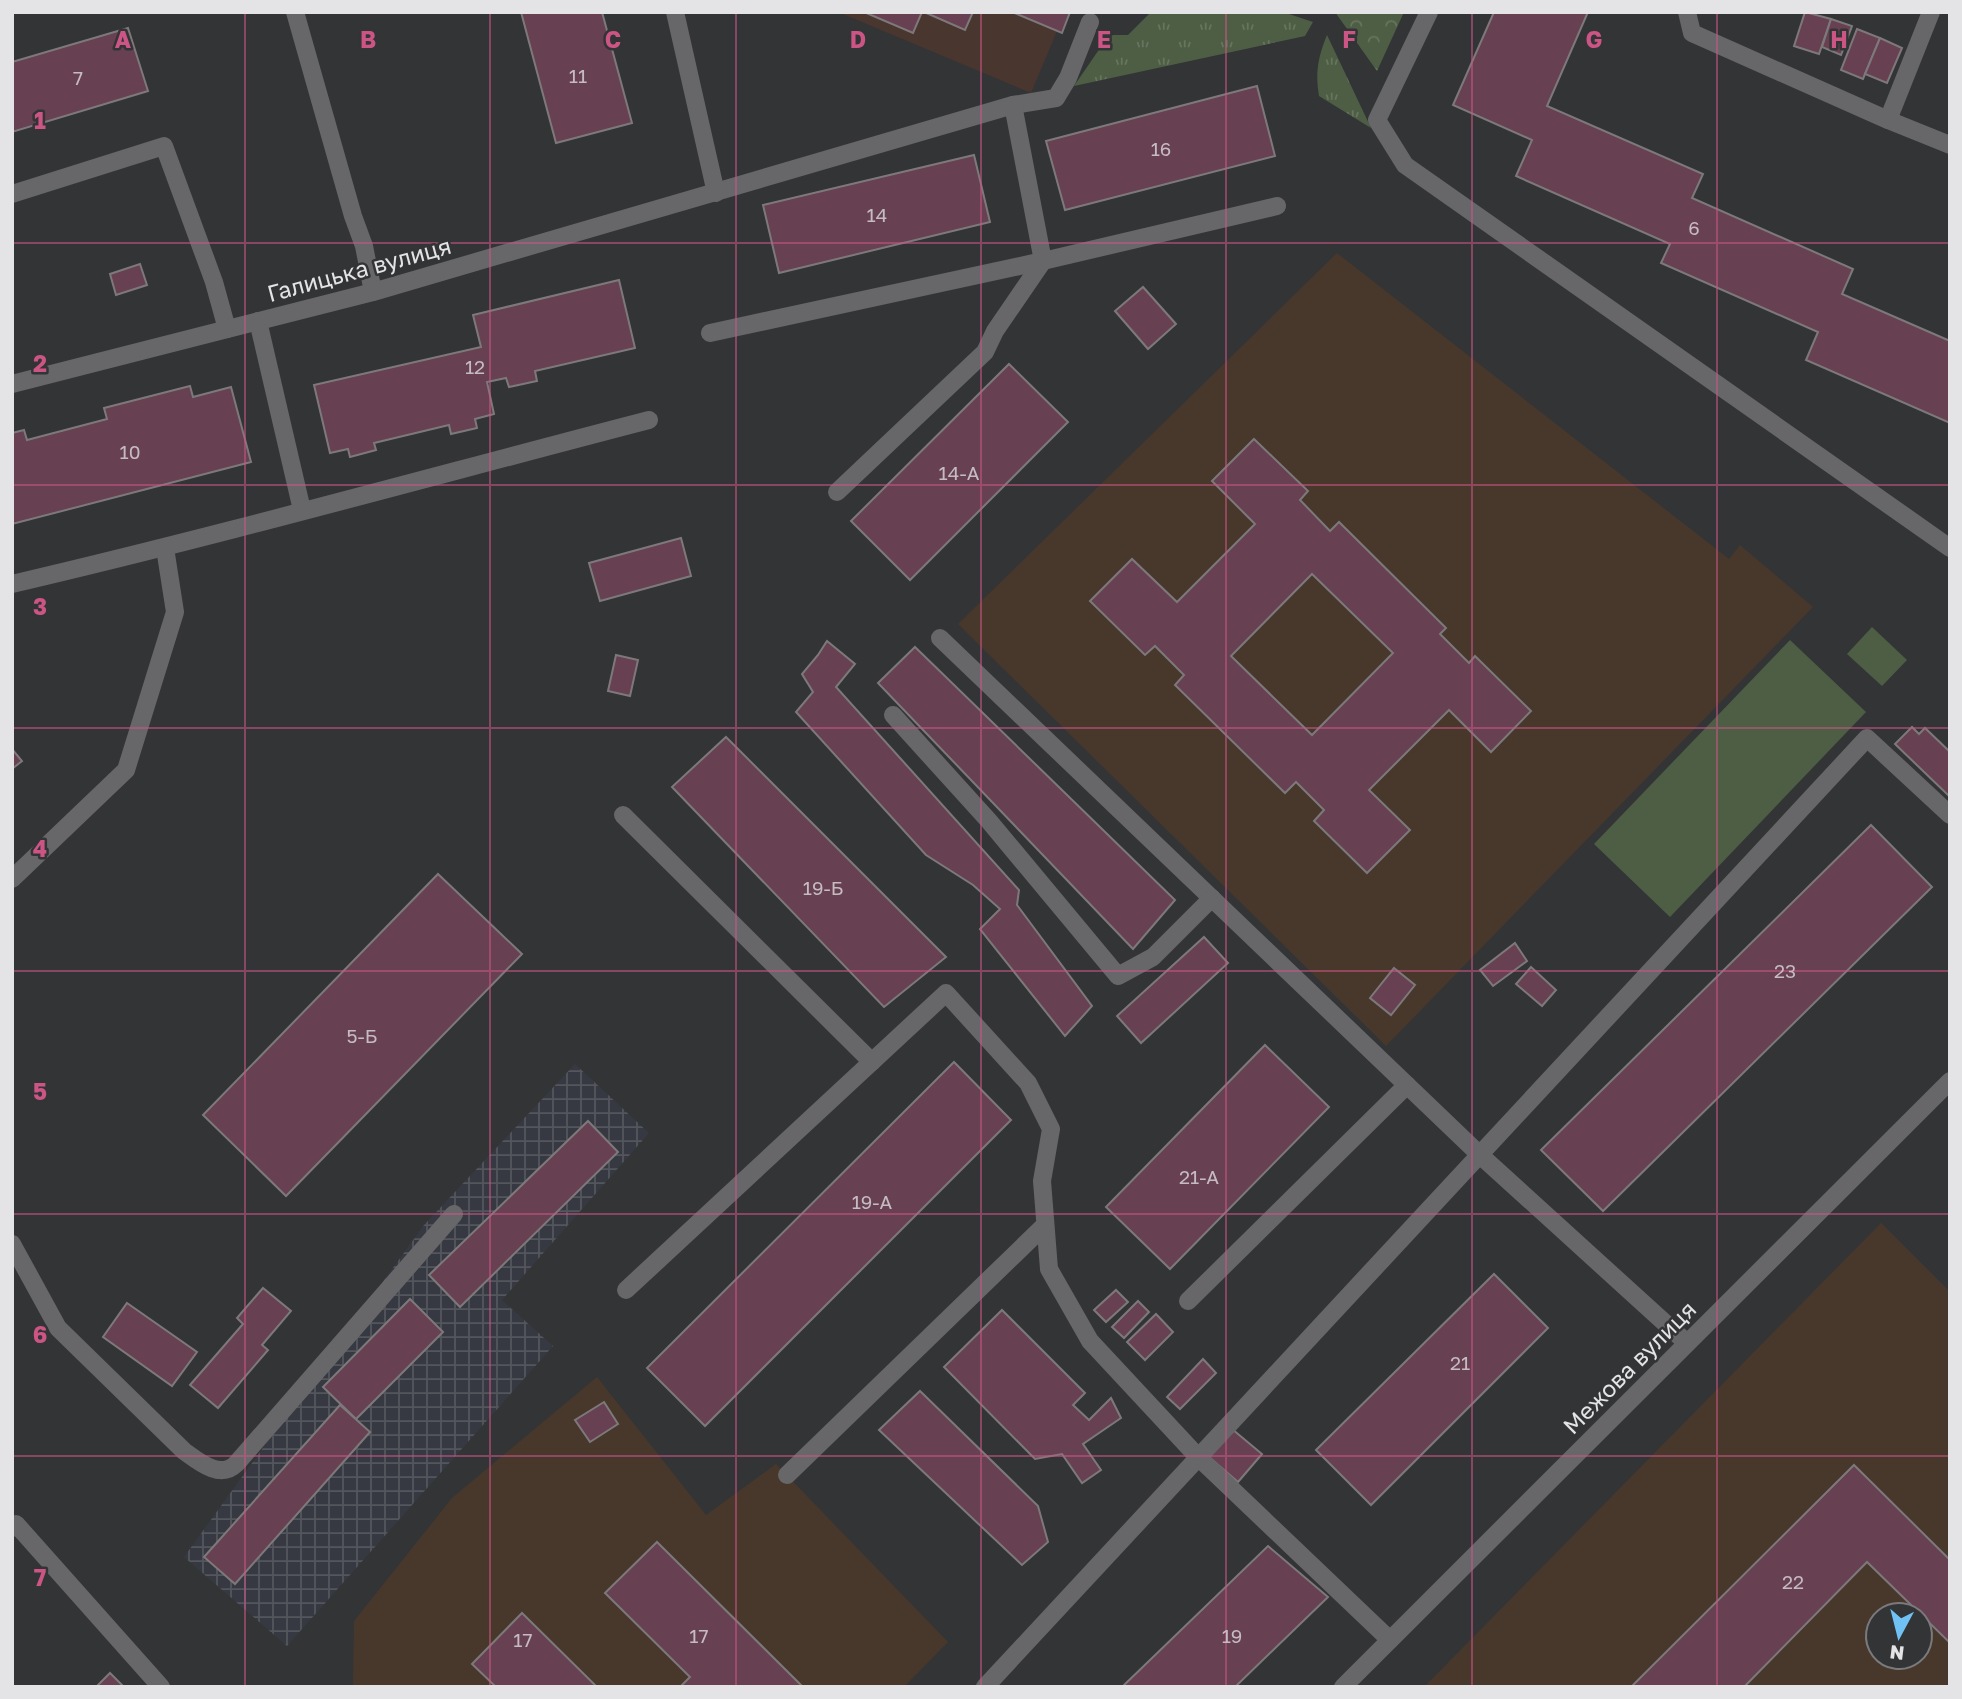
<svg xmlns="http://www.w3.org/2000/svg" width="1962" height="1699" font-family="'Golos Text',sans-serif">
  <style>
    .commercial { fill: #49362f }
    .industrial { fill: url(#industrial-grid) }
    .education { fill: #48382c; fill-rule: evenodd }
    .grass { fill: url(#grass-tufts) }
    .park { fill: url(#park-crowns) }
    .pitch { fill: #4d5e44 }
    .building { fill: #674051; stroke: #7d797b; stroke-width: 2; fill-rule: evenodd }
    .lines { fill: none; stroke-linecap: round; stroke-linejoin: round }
    .minor { stroke: #676769; stroke-width: 18 }
    .grid { fill: none; stroke: #cc5585; stroke-width: 2; stroke-opacity: 0.55 }
    .labels { text-anchor: middle; dominant-baseline: central; stroke-width: 5; stroke-linejoin: round; paint-order: stroke }
    .number-label { font-size: 19px; fill: #c5bbc1 }
    .street-label { font-size: 23px; fill: #e4e4e6; stroke: #333436 }
    .grid-label { font-size: 23px; text-anchor: middle; font-weight: bold; fill: #cc5585; stroke: #333436; stroke-width: 5; stroke-linejoin: round; paint-order: stroke }
  </style>
  <defs>
    <pattern id="industrial-grid" width="8" height="8" patternUnits="userSpaceOnUse" patternTransform="scale(1.75)"><rect width="8" height="8" fill="#373942"/><path d="M0 4h8M4 0v8" fill="none" stroke="#54565d"/></pattern>
    <pattern id="grass-tufts" width="24" height="20" patternUnits="userSpaceOnUse" patternTransform="scale(1.75)"><rect width="24" height="20" fill="#4d5e44"/><path d="M3 7l-1-3M5 7V3M7 7l1-3M15 17l-1-3M17 17v-4M19 17l1-3" fill="none" stroke="#66755f"/></pattern>
    <pattern id="park-crowns" width="20" height="18" patternUnits="userSpaceOnUse" patternTransform="scale(1.75)"><rect width="20" height="18" fill="#4d5e44"/><path d="M2 6a3 3 0 1 1 6 0M12 15a3 3 0 1 1 6 0" fill="none" stroke="#66755f"/></pattern>
  </defs>
  <rect width="100%" height="100%" fill="#333436"/>
  <polygon class="commercial" points="838,12 1065,12 1031,93"/>
  <polygon class="industrial" points="575,1064 649,1133 502,1300 553,1346 287,1646 184,1557 424,1225"/>
  <g class="education">
    <polygon points="1337,253 1729,559 1740,545 1813,607 1386,1046 958,624"/>
    <path d="M1881 1223 1950 1292V1687H1424ZM1878 1615H1920V1657H1878Z"/>
    <polygon points="597,1377 706,1515 776,1464 948,1642 904,1687 353,1687 354,1621 452,1498"/>
  </g>
  <g class="grass">
    <polygon points="1151,12 1283,12 1313,22 1305,36 1074,86 1109,35 1128,35"/>
    <path d="M1327 35 1371 128 1319 96C1315 72 1318 57 1327 35Z"/>
  </g>
  <polygon class="park" points="1335,12 1404,12 1377,71"/>
  <g class="pitch">
    <polygon points="1872,627 1907,660 1882,686 1847,654"/>
    <polygon points="1790,640 1866,712 1670,917 1594,844"/>
  </g>
  <g class="building">
    <polygon points="521,12 602,12 632,123 556,143"/>
    <polygon points="864,12 922,12 913,33"/>
    <polygon points="924,12 973,12 965,30"/>
    <polygon points="1012,12 1070,12 1062,33"/>
    <polygon points="1494,12 1588,12 1547,106 1703,174 1692,198 1853,269 1842,294 1950,341 1950,423 1806,360 1818,332 1661,263 1670,244 1516,176 1532,140 1453,105"/>
    <polygon points="1805,12 1831,19 1819,54 1794,46"/>
    <polygon points="1831,19 1852,26 1841,55 1822,47"/>
    <polygon points="128,28 148,91 12,132 12,62"/>
    <polygon points="1857,29 1880,38 1863,79 1841,70"/>
    <polygon points="1880,38 1902,48 1887,83 1865,74"/>
    <polygon points="1257,86 1275,156 1065,210 1046,141"/>
    <polygon points="974,155 990,222 779,273 763,205"/>
    <polygon points="140,264 147,285 116,295 110,274"/>
    <polygon points="619,280 635,348 535,371 537,381 509,387 506,378 487,382 494,414 475,419 477,428 451,434 449,425 374,443 376,450 350,457 348,449 330,453 314,385 481,347 473,315"/>
    <polygon points="1143,287 1176,324 1148,349 1115,311"/>
    <polygon points="1009,364 1068,422 910,580 851,521"/>
    <polygon points="190,386 193,397 231,387 251,462 12,524 12,433 24,430 27,440 107,419 104,408"/>
    <path d="M1254 439 1308 491 1300 500 1330 531 1339 522 1446 628 1440 634 1469 663 1475 656 1531 711 1491 752 1449 710 1369 790 1410 830 1367 873 1314 821 1324 810 1296 782 1285 793 1175 685 1184 675 1155 646 1145 655 1090 601 1132 559 1177 602 1255 524 1212 481ZM1312 574 1393 653 1312 735 1231 656Z"/>
    <polygon points="681,538 691,576 600,601 589,563"/>
    <polygon points="827,641 855,664 836,687 1019,890 1017,905 1092,1006 1065,1036 980,929 1000,909 973,885 926,855 796,712 813,692 802,674 818,655"/>
    <polygon points="915,647 1175,900 1133,949 878,683"/>
    <polygon points="616,655 638,660 630,696 608,691"/>
    <polygon points="1912,727 1919,734 1925,728 1950,752 1950,797 1895,744"/>
    <polygon points="726,737 946,957 884,1007 672,787"/>
    <polygon points="12,749 22,761 12,769"/>
    <polygon points="1871,825 1932,887 1603,1211 1541,1150"/>
    <polygon points="438,874 522,954 286,1196 203,1115"/>
    <polygon points="1204,937 1228,963 1141,1043 1117,1016"/>
    <polygon points="1515,943 1527,961 1493,986 1480,970"/>
    <polygon points="1531,967 1556,990 1542,1006 1516,984"/>
    <polygon points="1394,968 1415,985 1391,1015 1370,998"/>
    <polygon points="1265,1045 1329,1107 1170,1269 1106,1207"/>
    <polygon points="954,1062 1011,1120 705,1426 647,1368"/>
    <polygon points="588,1121 618,1152 460,1307 429,1275"/>
    <polygon points="1494,1274 1548,1328 1371,1505 1316,1450"/>
    <polygon points="263,1288 291,1311 262,1345 268,1350 218,1408 190,1385 243,1324 237,1318"/>
    <polygon points="1116,1290 1128,1302 1106,1322 1094,1310"/>
    <polygon points="410,1299 443,1332 356,1419 323,1387"/>
    <polygon points="1138,1301 1149,1312 1124,1338 1112,1327"/>
    <polygon points="127,1303 197,1352 172,1386 103,1337"/>
    <polygon points="1002,1310 1085,1393 1073,1405 1089,1420 1111,1398 1121,1418 1083,1444 1101,1470 1082,1483 1062,1454 1035,1459 944,1367"/>
    <polygon points="1156,1314 1173,1332 1145,1360 1127,1342"/>
    <polygon points="1203,1359 1216,1373 1180,1409 1167,1397"/>
    <polygon points="920,1391 1038,1506 1048,1542 1022,1565 879,1430"/>
    <polygon points="604,1402 618,1424 590,1442 575,1420"/>
    <polygon points="340,1405 370,1432 235,1584 204,1557"/>
    <polygon points="1232,1429 1262,1454 1238,1482 1209,1457"/>
    <polygon points="1854,1465 1950,1560 1950,1643 1867,1562 1744,1687 1631,1687"/>
    <polygon points="657,1542 803,1687 680,1687 690,1677 605,1593"/>
    <polygon points="1268,1546 1328,1597 1235,1687 1122,1687"/>
    <polygon points="522,1613 597,1687 496,1687 472,1664"/>
    <polygon points="110,1673 124,1687 96,1687"/>
  </g>
  <g class="lines">
    <g class="minor">
      <polyline points="295,12 353,216 364,246 373,292"/>
      <polyline points="675,12 716,193"/>
      <polyline points="1429,12 1377,120 1405,165 1950,548"/>
      <polyline points="1687,12 1692,33 1888,120 1950,145"/>
      <polyline points="1888,120 1931,12"/>
      <polyline points="12,194 164,146 214,282 227,329"/>
      <polyline points="258,321 302,510"/>
      <polyline points="710,333 1043,261 1277,206"/>
      <polyline points="12,384 373,292 1013,105 1056,98 1068,78 1090,22"/>
      <polyline points="837,492 985,352 995,331 1043,261 1013,105"/>
      <path d="M12 584C226 534 437 475 649 420"/>
      <polyline points="940,638 1480,1155 1687,1343"/>
      <polyline points="893,715 989,821 1118,976 1153,957 1212,898"/>
      <polyline points="623,815 872,1062"/>
      <polyline points="12,879 126,770 175,612 165,548"/>
      <path d="M12 1244 58 1328 184 1451C198 1461 220 1480 236 1464L454 1214"/>
      <polyline points="626,1290 946,993 1028,1083 1051,1129 1042,1181 1049,1269 1090,1341 1198,1457 1390,1640"/>
      <polyline points="1188,1301 1407,1085"/>
      <polyline points="787,1475 1045,1225"/>
      <polyline points="12,1528 16,1524 161,1687"/>
      <polyline points="985,1687 1867,738 1950,815"/>
      <polyline points="1343,1687 1950,1081"/>
    </g>
  </g>
  <path class="grid" d="M245 12V1687M490 12V1687M736 12V1687M981 12V1687M1226 12V1687M1472 12V1687M1717 12V1687M12 243H1950M12 485H1950M12 728H1950M12 971H1950M12 1214H1950M12 1456H1950"/>
  <g class="labels">
    <g class="number-label">
      <text x="578" y="75">11</text>
      <text x="78" y="77">7</text>
      <text x="1161" y="148">16</text>
      <text x="877" y="214">14</text>
      <text x="1694" y="227">6</text>
      <text x="475" y="366">12</text>
      <text x="130" y="451">10</text>
      <text x="959" y="472">14-А</text>
      <text x="823" y="887">19-Б</text>
      <text x="1785" y="970">23</text>
      <text x="362" y="1035">5-Б</text>
      <text x="1199" y="1176">21-А</text>
      <text x="872" y="1201">19-А</text>
      <text x="1460" y="1362">21</text>
      <text x="1793" y="1581">22</text>
      <text x="699" y="1635">17</text>
      <text x="1232" y="1635">19</text>
      <text x="523" y="1639">17</text>
    </g>
    <g class="street-label">
      <text transform="translate(359 269) rotate(-15)">Галицька вулиця</text>
      <text transform="translate(1629 1367) rotate(-45)">Межова вулиця</text>
    </g>
  </g>
  <g class="grid-label">
    <text x="123" y="48">A</text>
    <text x="368" y="48">B</text>
    <text x="613" y="48">C</text>
    <text x="858" y="48">D</text>
    <text x="1104" y="48">E</text>
    <text x="1349" y="48">F</text>
    <text x="1594" y="48">G</text>
    <text x="1839" y="48">H</text>
    <text x="40" y="129">1</text>
    <text x="40" y="372">2</text>
    <text x="40" y="615">3</text>
    <text x="40" y="857">4</text>
    <text x="40" y="1100">5</text>
    <text x="40" y="1343">6</text>
    <text x="40" y="1586">7</text>
  </g>
  <rect width="1962" height="1699" fill="none" stroke="#e4e4e6" stroke-width="28"/>
  <g transform="translate(1899 1636) rotate(187)"><circle r="33" fill="#333436" stroke="#7a7a7c" stroke-width="2"/>
  <path d="M0-5L12 26L0 18L-12 26Z" fill="#70c2f4"/>
  <text y="-10" font-size="19" font-weight="bold" text-anchor="middle" fill="#e4e4e6">N</text>
  </g>
</svg>
